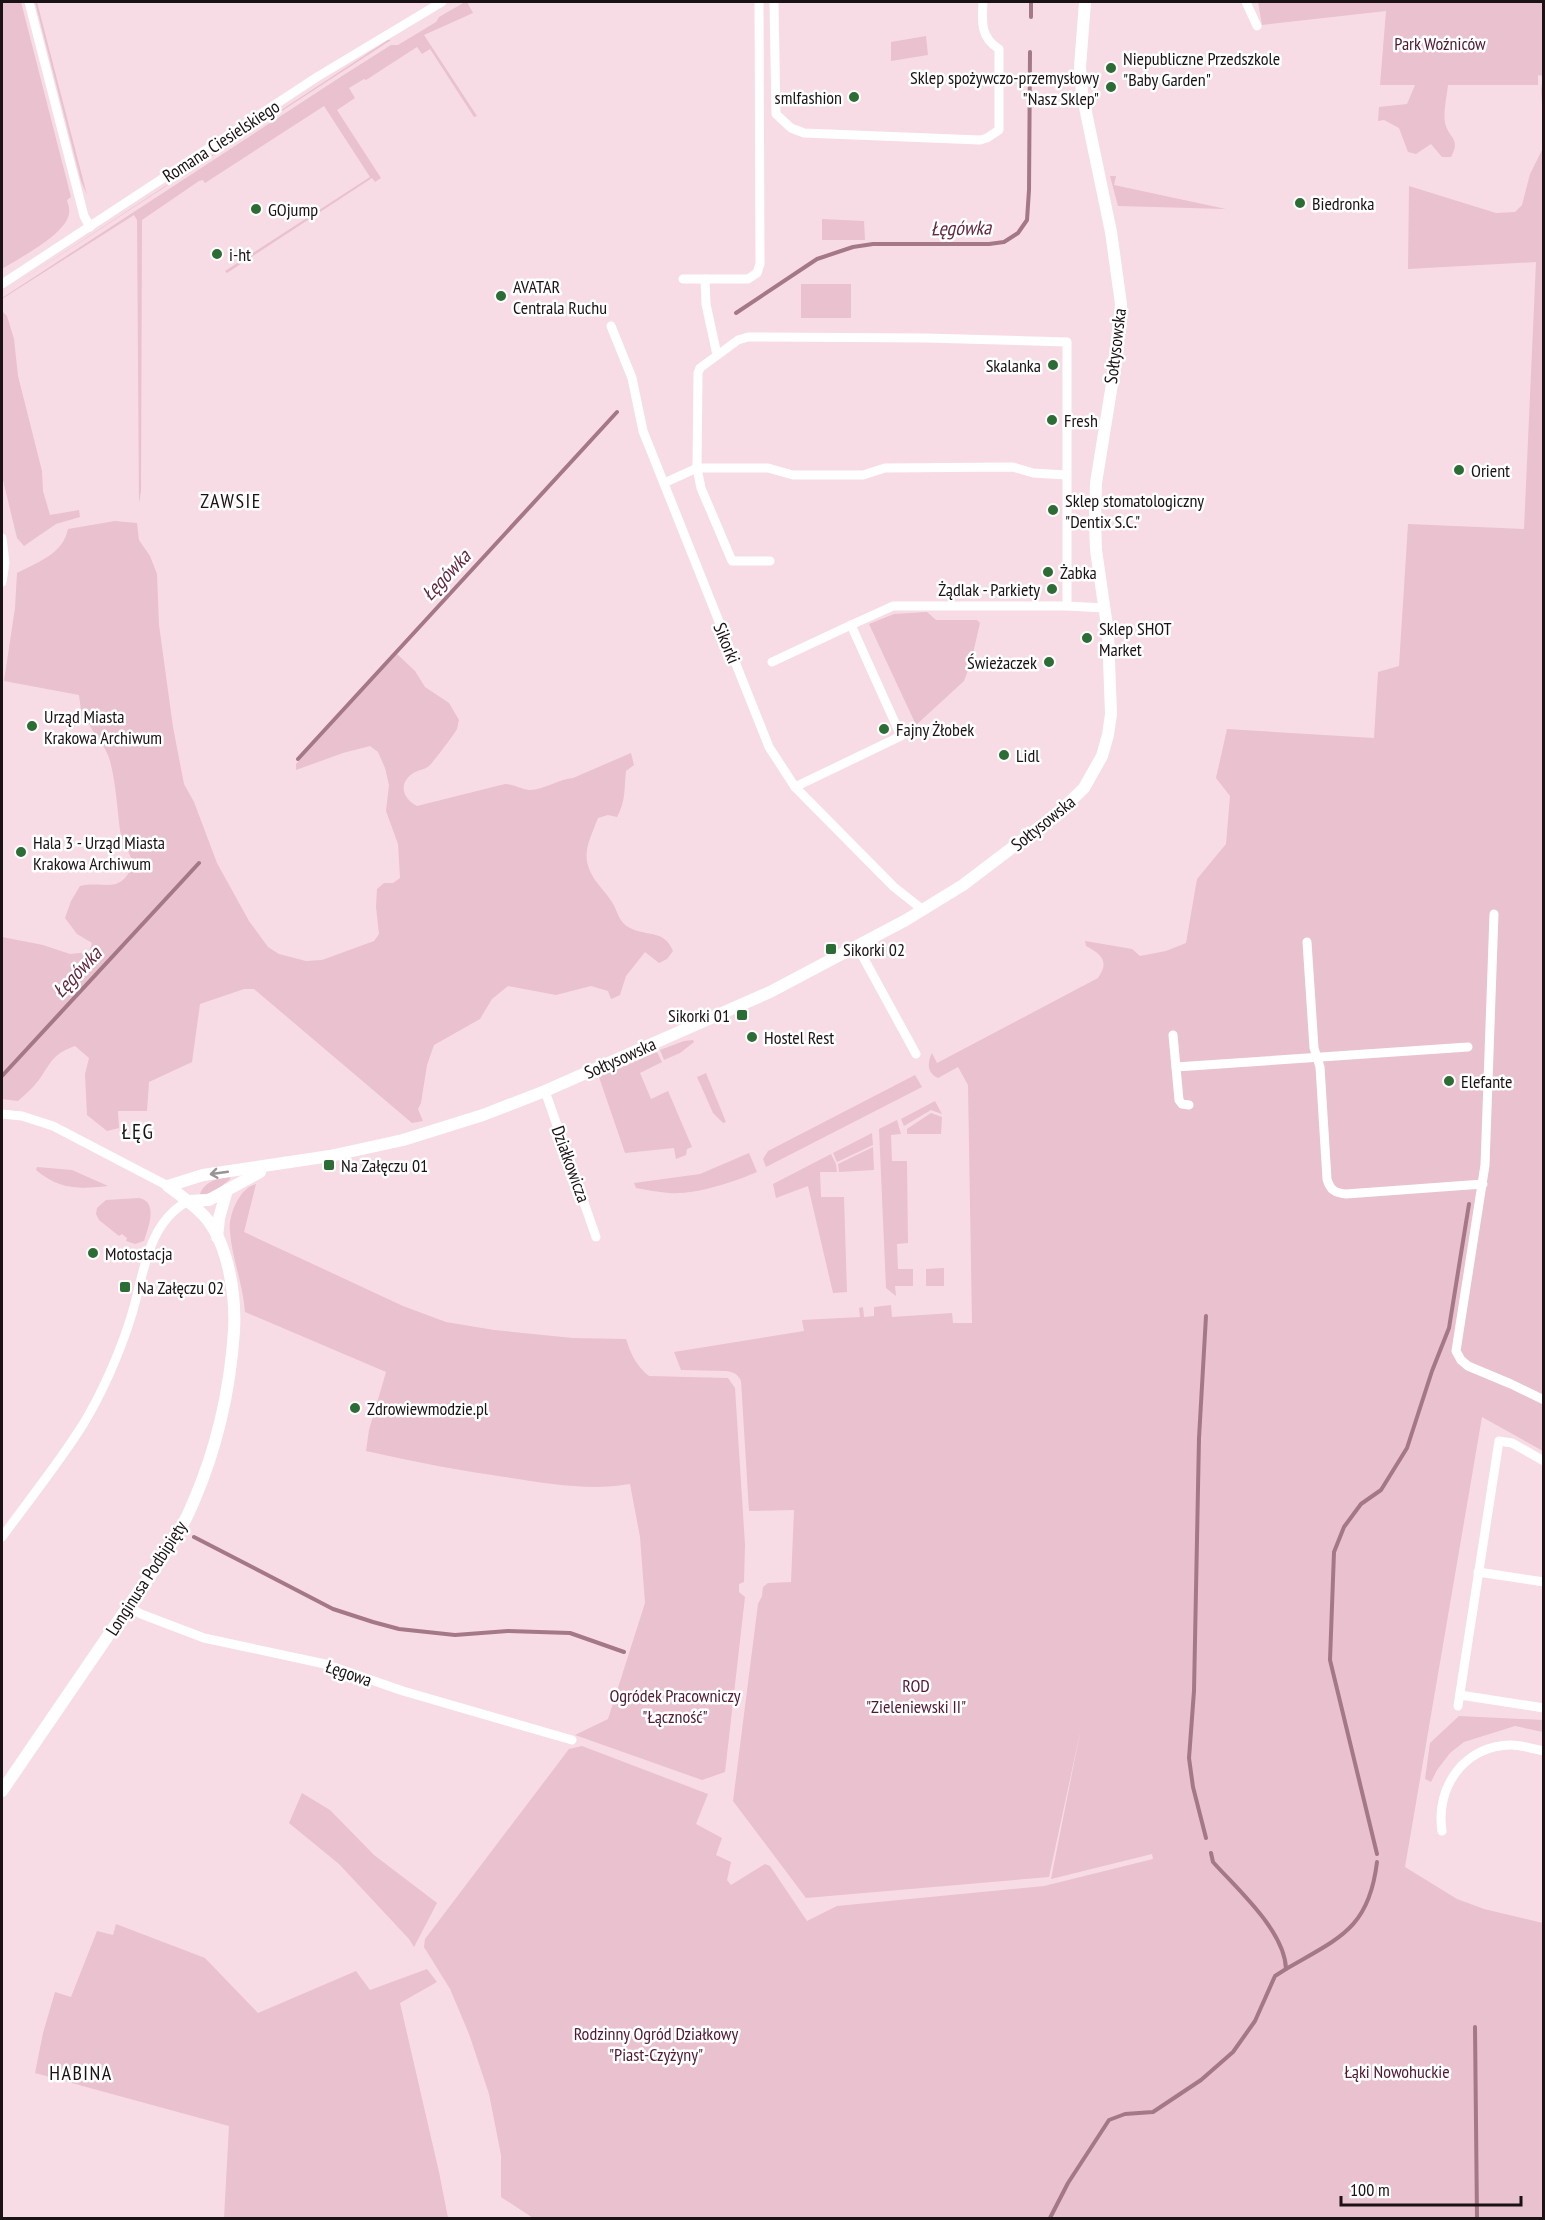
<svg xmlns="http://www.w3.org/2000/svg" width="1545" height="2220" font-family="'PT Sans Narrow',sans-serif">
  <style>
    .green { fill: #eac1ce }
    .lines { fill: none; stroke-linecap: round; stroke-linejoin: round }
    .stream { stroke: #a57888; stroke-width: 4 }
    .minor { stroke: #fff; stroke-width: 9 }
    .tertiary { stroke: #fff; stroke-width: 12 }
    .oneway { stroke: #989496 }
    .poi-dot { fill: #2c6d36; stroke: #fff; stroke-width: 2 }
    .labels { text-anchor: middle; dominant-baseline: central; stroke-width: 5; stroke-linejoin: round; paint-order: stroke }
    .park-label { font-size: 18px; fill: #511831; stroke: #fff }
    .poi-label { font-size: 18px; fill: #1b1215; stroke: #fff; text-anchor: start }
    .street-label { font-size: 18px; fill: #1b1215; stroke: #fff }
    .water-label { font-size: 20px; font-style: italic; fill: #642941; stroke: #fff }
    .neighbourhood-label { font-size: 20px; letter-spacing: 1.5px; fill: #1b1215; stroke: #fff }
    .quarter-label { font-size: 21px; letter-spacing: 1.5px; fill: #1b1215; stroke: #fff }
  </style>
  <rect width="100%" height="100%" fill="#f7dce5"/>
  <g class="green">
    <path d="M2 2H21L71 197 67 200C68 204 70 209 69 213 67 234 19 258 2 269Z"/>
    <polygon points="35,2 37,2 87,195 81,181"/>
    <polygon points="465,2 467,2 473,13 424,35 477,116 474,117 430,49 422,54 417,47 366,80 364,79 349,88 355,98 337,110 381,178 375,182 372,178 227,273 225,271 370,177 324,106 205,183 203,180 199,181 142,220 141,491 139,503 137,220 134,215 2,299 2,298 342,76 391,45 398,45 436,22 439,17"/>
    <path d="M1258 2H1543V120L1541 90 1543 76 1538 75V85H1448C1447 95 1443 113 1445 123 1449 139 1461 138 1451 157H1442L1431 144 1416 154 1408 152 1399 128 1384 120 1378 121 1379 107 1407 104 1415 85H1380L1386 11 1262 25Z"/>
    <polygon points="926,36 928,55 891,61 891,42"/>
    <polygon points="388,40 391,40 2,293"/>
    <path d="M1543 148V1451L1482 1417 1405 1867 1457 1899 1484 1909 1543 1923V2218H533L501 2197V2155L489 2094 469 2034 450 1989 424 1947 425 1939 569 1749 582 1746 708 1794 696 1824 722 1838 716 1855 731 1862 727 1880 731 1885 765 1864 770 1866 807 1921 837 1906 1044 1886 1153 1859 1152 1854 1051 1879 1081 1728 1049 1877 806 1898 733 1801 758 1604 762 1596 763 1587 768 1583 791 1582 794 1510 749 1511 741 1381C738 1374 733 1372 726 1371L681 1370 674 1352 804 1331 802 1320 860 1317 859 1308 863 1307 864 1317 874 1316V1307L891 1305 892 1317 952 1313 953 1323H972L968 1085 958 1067 938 1078C927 1073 927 1063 932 1053L937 1063 1098 978C1110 961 1101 954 1086 946L1085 941 1132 949 1140 956 1166 951 1186 943 1197 879 1226 844 1230 796 1216 778 1227 729 1374 738 1378 672 1399 666 1408 524 1524 529 1536 262 1408 269 1409 186 1496 213 1515 212 1522 205 1530 174Z"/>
    <polygon points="1110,176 1116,176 1114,185 1226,209 1118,206"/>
    <polygon points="822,219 864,221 865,240 822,240"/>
    <rect x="801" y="284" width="50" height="34"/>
    <polygon points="2,311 7,316 14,339 18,376 42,471 43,491 50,515 79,510 80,517 56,524 24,546 17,538 2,476"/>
    <path d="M115 521 137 523 139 540 150 556 157 574 159 625 173 727 184 784 194 802 217 863 249 921 268 947 279 954 306 961 322 960 374 941 379 934 376 907 377 889 384 883H393L400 878 398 844 386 811 389 785 385 768 378 752 370 746 343 753 296 770V764L397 654 415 671 425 687 449 703 459 720C458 723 458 726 457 729 456 732 431 765 429 766 424 770 417 770 412 774 398 784 403 799 417 806L505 784C514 784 521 789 529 790 541 791 559 779 573 778L631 753 634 765 626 771C624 788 626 801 617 817L608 815 598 818C589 842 579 856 595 880 600 887 607 894 612 902 618 912 619 923 630 928 648 937 664 929 673 951L667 959 659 963 645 952 626 976 620 995 611 999 608 991 591 986 556 995 508 986 492 999 480 1019 434 1045 427 1065 421 1103 418 1109 423 1121 412 1123 254 989H244L200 1004 192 1062 149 1082 147 1111H118L119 1128 107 1131 87 1115 85 1074 89 1058 75 1046C55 1053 52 1060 41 1077 35 1086 26 1094 18 1101L2 1099V937L43 945 70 954 89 952 92 943 77 934 65 918 71 901 80 886C105 880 120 896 133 864 130 852 122 842 120 830 117 807 116 784 110 761 106 745 93 736 88 721L82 718 79 695 4 681 15 608 17 573C38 562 63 554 68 529Z"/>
    <polygon points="927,612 936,620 977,620 980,623 971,662 964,681 916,725 869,624 894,614"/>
    <polygon points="693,1040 694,1042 680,1053 664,1060 660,1050 684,1041"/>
    <polygon points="657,1052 662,1062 640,1073 651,1099 668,1091 692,1147 687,1149 686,1155 676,1159 674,1148 625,1153 599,1077"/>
    <polygon points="706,1073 726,1122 723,1123 713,1113 697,1077"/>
    <polygon points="915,1075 922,1087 766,1167 763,1159 768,1151"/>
    <polygon points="935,1101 942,1114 931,1110 904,1126 901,1119"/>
    <polygon points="931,1113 942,1117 941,1134 907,1134 907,1129"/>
    <polygon points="897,1120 901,1134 891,1135 892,1161 907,1161 908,1243 897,1244 898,1269 913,1269 913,1286 895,1286 896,1296 886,1288 879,1129"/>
    <polygon points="872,1133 873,1145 837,1162 833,1153"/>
    <polygon points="873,1147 874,1170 839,1172 838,1164"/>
    <path d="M749 1153 757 1172C734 1182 695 1195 669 1193 658 1192 647 1190 636 1188L634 1183 700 1174Z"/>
    <polygon points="831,1154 836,1164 837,1172 820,1172 821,1197 844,1197 847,1292 833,1293 808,1186 776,1198 773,1184"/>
    <path d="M37 1167 72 1170 108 1186C78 1189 60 1190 36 1170Z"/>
    <path d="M230 1176V1179C222 1186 210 1196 200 1194 205 1181 217 1179 230 1176Z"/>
    <path d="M256 1184 244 1232 403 1306 446 1322 494 1330 573 1338 626 1339C631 1354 636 1366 649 1376L728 1378 735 1388 745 1545 744 1582 739 1584V1592L745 1597 725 1772 702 1780 575 1735 608 1719 645 1603 640 1537 630 1484C591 1491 550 1484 511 1478 462 1471 414 1462 366 1451L369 1430 386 1372 245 1312C243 1284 232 1258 230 1232 228 1216 239 1188 256 1184Z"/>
    <path d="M139 1198C159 1202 148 1228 144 1241L135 1244 126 1241 127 1238 122 1234 119 1236 99 1220 96 1214 97 1208 106 1200Z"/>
    <polygon points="944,1268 944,1286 926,1286 926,1269"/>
    <polygon points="1459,1716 1543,1720 1543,1732 1515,1726 1464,1742 1450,1753 1437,1770 1431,1782 1425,1779 1430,1743"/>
    <polygon points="302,1793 330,1810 374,1855 437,1903 414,1947 409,1939 339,1864 289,1823"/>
    <polygon points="116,1924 205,1958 258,2013 356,1971 370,1990 427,1969 437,1982 400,2003 439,2172 448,2218 224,2218 229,2126 35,2073 43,2033 55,1992 71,1997 97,1931 113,1935"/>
  </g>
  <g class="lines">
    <g class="stream">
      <polyline points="1031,2 1031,17"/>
      <polyline points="736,313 817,259 853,247 873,244 989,244 1004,242 1018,233 1027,220 1029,190 1030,52"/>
      <polyline points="298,759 617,412"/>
      <polyline points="2,1076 199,863"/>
      <polyline points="1206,1316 1199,1438 1194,1691 1189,1758 1193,1787 1206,1838"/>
      <polyline points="194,1537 333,1609 373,1622 399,1629 455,1635 508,1631 570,1633 624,1652"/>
      <polyline points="1377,1854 1330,1660 1334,1552 1344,1527 1361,1504 1381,1490 1407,1448 1432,1371 1449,1328 1469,1204"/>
      <path d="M1286 1969C1339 1938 1369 1929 1377 1862"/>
      <polyline points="1475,2027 1477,2218"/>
      <path d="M1050 2218 1068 2183 1109 2120 1125 2114 1153 2112 1201 2080 1233 2052 1255 2021 1275 1976 1286 1969C1285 1931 1237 1889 1213 1862L1211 1853"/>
    </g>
    <g class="minor">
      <polyline points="29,2 84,216 90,227"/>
      <path d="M774 2 776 114 791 128 804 133 980 140 987 138 999 130V49C980 37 982 22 983 2"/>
      <polyline points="1246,2 1257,26"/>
      <polyline points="683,279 748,279 757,273 760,264 759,2"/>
      <polyline points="705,279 706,304 717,355"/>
      <polyline points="2,284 317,77 442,2"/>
      <polyline points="611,326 632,378 643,431 769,747 795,787 894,887 923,910"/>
      <polyline points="664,483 697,468 698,373 700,368 738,340 748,337 926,338 1067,342 1067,606 1104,608"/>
      <polyline points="2,538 5,563 2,582"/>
      <polyline points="770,561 732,561 701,488 697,468 768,468 793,475 863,475 885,468 1013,467 1033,473 1066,475"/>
      <polyline points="772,662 851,625"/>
      <polyline points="795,787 901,736 851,625 893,606 1067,606"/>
      <polyline points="1494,914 1485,1165 1456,1351 1461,1360 1468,1366 1511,1384 1544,1400"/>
      <path d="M1307 942 1314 1048 1320 1067 1327 1179C1330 1190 1335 1193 1346 1194L1483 1184"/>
      <polyline points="857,946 916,1054"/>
      <polyline points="1173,1035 1179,1100 1182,1104 1189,1105"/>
      <polyline points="1176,1067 1468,1047"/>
      <polyline points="545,1091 596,1237"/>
      <polyline points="2,1114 22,1116 53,1126 168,1186"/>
      <path d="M2 1537C29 1500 58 1464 82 1426 102 1394 120 1352 131 1317 144 1276 146 1224 188 1201"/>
      <polyline points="1478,1572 1544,1582"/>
      <polyline points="128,1606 141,1614 204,1638 325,1664 403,1691 572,1740"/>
      <polyline points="1460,1695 1544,1708"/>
      <polyline points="1458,1706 1499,1441 1512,1443 1544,1461"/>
      <path d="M1442 1831C1435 1787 1465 1745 1511 1745 1522 1745 1533 1749 1544 1751"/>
    </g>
    <g class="tertiary">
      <polyline points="168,1186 203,1175 330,1156 403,1140 483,1115 545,1091 770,992 906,920 963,885 1058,813 1084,788 1102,756 1108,735 1111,714 1108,633 1096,550 1095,521 1096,483 1117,353 1121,304 1111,232 1082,93 1080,67 1085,2"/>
      <polyline points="188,1201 209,1200 260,1172"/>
      <polyline points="217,1237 219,1218 227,1190"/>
      <path d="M2 1791C43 1731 84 1671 125 1611 149 1576 177 1542 193 1503 217 1448 230 1391 234 1331 236 1297 229 1246 206 1218 196 1206 181 1196 168 1186"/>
    </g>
  </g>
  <defs><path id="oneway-shaft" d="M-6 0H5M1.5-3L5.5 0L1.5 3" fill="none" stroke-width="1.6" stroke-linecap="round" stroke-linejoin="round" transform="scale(1.5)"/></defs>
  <use class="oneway" href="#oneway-shaft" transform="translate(219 1173) rotate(172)"/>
  <g class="poi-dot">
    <circle cx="1111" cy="68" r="6"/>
    <circle cx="1111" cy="87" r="6"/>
    <circle cx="854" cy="97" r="6"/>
    <circle cx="1300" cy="203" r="6"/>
    <circle cx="256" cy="209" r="6"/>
    <circle cx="217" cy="254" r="6"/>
    <circle cx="501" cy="296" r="6"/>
    <circle cx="1053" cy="365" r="6"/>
    <circle cx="1052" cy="420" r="6"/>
    <circle cx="1459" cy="470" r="6"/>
    <circle cx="1053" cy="510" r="6"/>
    <circle cx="1048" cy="572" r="6"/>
    <circle cx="1052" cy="589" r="6"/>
    <circle cx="1087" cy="638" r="6"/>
    <circle cx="1049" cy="662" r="6"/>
    <circle cx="32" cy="726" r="6"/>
    <circle cx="884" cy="729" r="6"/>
    <circle cx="1004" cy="755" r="6"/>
    <circle cx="21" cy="852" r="6"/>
    <rect x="825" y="943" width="12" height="12" rx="3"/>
    <rect x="736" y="1009" width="12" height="12" rx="3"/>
    <circle cx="752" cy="1037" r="6"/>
    <circle cx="1449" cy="1081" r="6"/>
    <rect x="323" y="1159" width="12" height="12" rx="3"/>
    <circle cx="93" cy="1253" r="6"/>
    <rect x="119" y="1281" width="12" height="12" rx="3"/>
    <circle cx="355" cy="1408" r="6"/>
  </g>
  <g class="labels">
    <g class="park-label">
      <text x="1440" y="43">Park Woźniców</text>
      <text x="916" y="1685">ROD<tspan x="916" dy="21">"Zieleniewski II"</tspan></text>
      <text x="675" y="1695">Ogródek Pracowniczy<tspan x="675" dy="21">"Łączność"</tspan></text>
      <text x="656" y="2033">Rodzinny Ogród Działkowy<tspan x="656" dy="21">"Piast-Czyżyny"</tspan></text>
      <text x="1397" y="2071">Łąki Nowohuckie</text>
    </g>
    <g class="poi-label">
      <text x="1123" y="58">Niepubliczne Przedszkole<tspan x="1123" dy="21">"Baby Garden"</tspan></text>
      <text x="1099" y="77" text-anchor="end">Sklep spożywczo-przemysłowy<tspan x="1099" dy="21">"Nasz Sklep"</tspan></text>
      <text x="842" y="97" text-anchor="end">smlfashion</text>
      <text x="1312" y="203">Biedronka</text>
      <text x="268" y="209">GOjump</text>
      <text x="229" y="254">i-ht</text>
      <text x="513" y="286">AVATAR<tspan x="513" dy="21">Centrala Ruchu</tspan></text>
      <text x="1041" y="365" text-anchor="end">Skalanka</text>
      <text x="1064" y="420">Fresh</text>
      <text x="1471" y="470">Orient</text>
      <text x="1065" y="500">Sklep stomatologiczny<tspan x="1065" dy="21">"Dentix S.C."</tspan></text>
      <text x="1060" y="572">Żabka</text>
      <text x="1040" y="589" text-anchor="end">Żądlak - Parkiety</text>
      <text x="1099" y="628">Sklep SHOT<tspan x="1099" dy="21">Market</tspan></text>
      <text x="1037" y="662" text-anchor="end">Świeżaczek</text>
      <text x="44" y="716">Urząd Miasta<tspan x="44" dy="21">Krakowa Archiwum</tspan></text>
      <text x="896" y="729">Fajny Żłobek</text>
      <text x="1016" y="755">Lidl</text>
      <text x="33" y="842">Hala 3 - Urząd Miasta<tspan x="33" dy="21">Krakowa Archiwum</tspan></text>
      <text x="843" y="949">Sikorki 02</text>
      <text x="730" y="1015" text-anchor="end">Sikorki 01</text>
      <text x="764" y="1037">Hostel Rest</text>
      <text x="1461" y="1081">Elefante</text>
      <text x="341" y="1165">Na Załęczu 01</text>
      <text x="105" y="1253">Motostacja</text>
      <text x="137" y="1287">Na Załęczu 02</text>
      <text x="367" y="1408">Zdrowiewmodzie.pl</text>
    </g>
    <g class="street-label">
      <text transform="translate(221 141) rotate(-33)">Romana Ciesielskiego</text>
      <text transform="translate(1115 346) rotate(-83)">Sołtysowska</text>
      <text transform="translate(727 643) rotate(68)">Sikorki</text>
      <text transform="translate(1043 823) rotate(-39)">Sołtysowska</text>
      <text transform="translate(620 1058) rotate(-24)">Sołtysowska</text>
      <text transform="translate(571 1164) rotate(70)">Działkowicza</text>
      <text transform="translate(146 1578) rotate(-57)">Longinusa Podbipięty</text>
      <text transform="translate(349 1673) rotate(19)">Łęgowa</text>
    </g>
    <g class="water-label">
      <text transform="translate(961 228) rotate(-1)">Łęgówka</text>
      <text transform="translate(446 575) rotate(-47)">Łęgówka</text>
      <text transform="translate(77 972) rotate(-47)">Łęgówka</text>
    </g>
    <g class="neighbourhood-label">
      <text x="231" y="501">ZAWSIE</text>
      <text x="81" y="2073">HABINA</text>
    </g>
    <g class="quarter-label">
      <text x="138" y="1131">ŁĘG</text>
    </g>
  </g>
  <rect width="1545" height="2220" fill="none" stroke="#1b1215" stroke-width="6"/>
  <path d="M1341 2196v9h180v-9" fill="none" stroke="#1b1215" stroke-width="3"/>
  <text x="1350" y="2196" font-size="18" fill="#1b1215" stroke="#ffffff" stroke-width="4.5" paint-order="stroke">100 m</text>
</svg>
